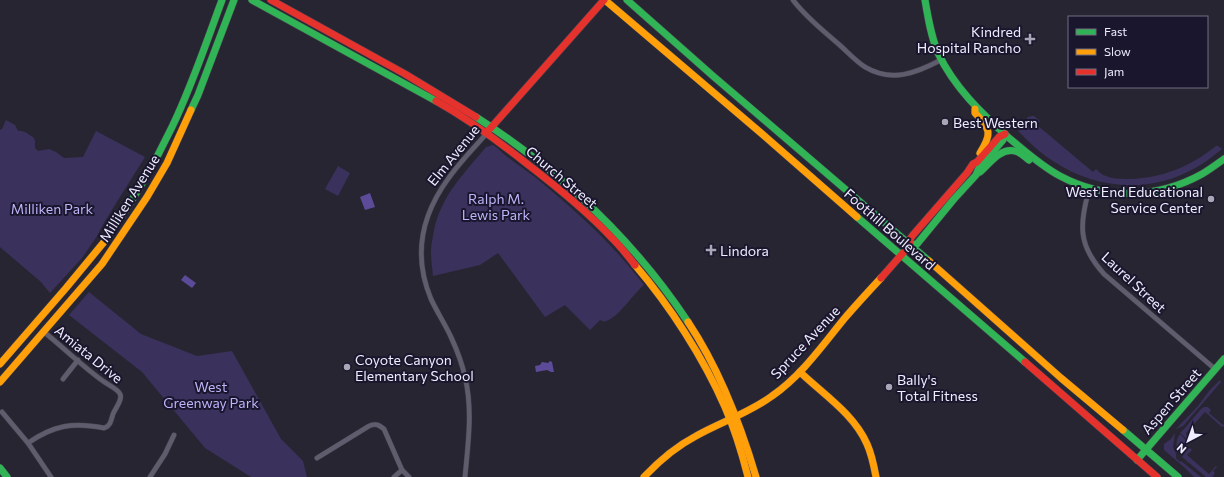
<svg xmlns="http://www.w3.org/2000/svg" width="1224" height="477" font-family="Commissioner,sans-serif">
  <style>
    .green { fill: #3a315c }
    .water { fill: #5c4b98 }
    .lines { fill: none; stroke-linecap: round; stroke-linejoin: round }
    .street-casing { stroke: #45424e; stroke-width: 5.5 }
    .fast-casing { stroke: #45424e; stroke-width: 8 }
    .slow-casing { stroke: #45424e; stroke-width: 8 }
    .jam-casing { stroke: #45424e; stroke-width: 8 }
    .street { stroke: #5f5c6e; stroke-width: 4.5 }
    .fast { stroke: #30b455; stroke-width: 7 }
    .slow { stroke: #ff9f0a; stroke-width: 7 }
    .jam { stroke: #e5322d; stroke-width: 7 }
    .poi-dot { fill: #a9a6b6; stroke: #1a162e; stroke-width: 1.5 }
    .labels { text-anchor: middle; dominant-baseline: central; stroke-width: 4; stroke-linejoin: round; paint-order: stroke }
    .poi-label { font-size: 14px; fill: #eeecfd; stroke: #1a162e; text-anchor: start }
    .street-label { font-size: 14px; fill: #eeecfd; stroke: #1a162e }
    .park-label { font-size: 14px; fill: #beb4f8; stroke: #1a162e }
  </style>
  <rect width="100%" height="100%" fill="#282532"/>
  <g class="green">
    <path d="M1032 116H1034L1040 121 1037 125 1093 172 1096 169C1099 172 1102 175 1106 176 1113 179 1123 179 1130 179 1163 178 1191 166 1216 146H1218L1222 149C1214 155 1206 162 1197 167 1151 194 1096 190 1053 161 1040 153 1029 142 1018 131L1024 128V122L1028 117Z"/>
    <path d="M6 120 15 125 18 131C24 130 29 135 34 138L35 141V148L38 151 49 149 56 152 64 158 83 157 96 131 145 157 105 221 97 236 82 258 50 293 41 282 0 247V130L2 129Z"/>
    <path d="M493 145C498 148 501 152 505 155 515 163 525 170 535 177 573 208 615 246 644 285 633 294 618 318 606 321 604 322 602 321 600 320L590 330 565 305 545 317 498 253 480 265 433 276C432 267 431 259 431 251 431 244 433 237 434 230 442 194 464 174 486 147Z"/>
    <polygon points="338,166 350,173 338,196 325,189"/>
    <polygon points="89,292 141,334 197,356 232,351 281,439 303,461 307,477 251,477 205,448 142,372 69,315"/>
    <polygon points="1220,380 1221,382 1183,426 1176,429 1198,406 1209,391"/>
    <polygon points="1204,407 1208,407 1211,410 1209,413 1223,425 1224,424 1224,426 1222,427 1205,412 1186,433 1186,435 1190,439 1188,440 1180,433 1185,428 1201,409"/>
    <polygon points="1175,433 1173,447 1176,454 1176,458 1180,462 1181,461 1201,477 1194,477 1184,467 1164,450 1164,444 1171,439"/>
    <path d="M1180 434C1189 442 1190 446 1181 456 1175 449 1175 441 1180 434Z"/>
    <polygon points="1190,448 1192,450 1187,455 1209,474 1216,466 1217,467 1213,471 1215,473 1213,476 1213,477 1206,477 1182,457 1188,449"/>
  </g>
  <g class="water">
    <polygon points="370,193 375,207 365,210 360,197"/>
    <polygon points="185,275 196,283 192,288 181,280"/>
    <polygon points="550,361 552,362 554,372 551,372 547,370 536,372 535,366 540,365 542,362 548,363"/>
  </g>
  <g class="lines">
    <defs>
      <g id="street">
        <path d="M793 0C805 16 820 28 835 41 845 49 854 60 865 67 892 83 916 73 941 60"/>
        <path d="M1089 189C1080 225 1077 244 1104 274L1215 369"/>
        <polyline points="63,379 78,360"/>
        <polyline points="2,412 28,443 51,477"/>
        <path d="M28 443C54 425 73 422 104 428 111 426 111 420 113 414 115 409 123 399 120 394 118 389 108 385 103 381 82 366 64 348 44 332"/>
        <path d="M317 458 369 426C376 423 379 425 384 429L402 470 409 477"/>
        <polyline points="150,477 165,454 174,435"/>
        <polyline points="394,477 402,470"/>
        <path d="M465 477C468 444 473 410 465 377 462 363 457 350 451 337 445 324 437 312 431 299 413 256 421 216 448 179 459 163 474 148 487 133"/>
      </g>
      <g id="fast">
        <polyline points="252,0 436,101"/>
        <polyline points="627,0 713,76 929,261"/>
        <path d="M925 0C928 18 931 36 938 53 954 87 981 113 1009 138 1025 151 1041 166 1060 176 1105 200 1157 199 1202 174 1209 170 1217 164 1224 159"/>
        <polyline points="191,110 198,95 234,0"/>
        <path d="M476 117C560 171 633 239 688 322"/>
        <path d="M980 172C989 164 1001 147 1015 151 1021 152 1025 157 1029 160"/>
        <polyline points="857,217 1025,362"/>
        <path d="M104 242C130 206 153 167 172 127 192 86 206 43 222 0"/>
        <polyline points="910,245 917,244 954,199 976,175 979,168 1003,140 1005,134"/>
        <polyline points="1123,430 1178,477"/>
        <polyline points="1137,460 1224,359"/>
        <polyline points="0,468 7,477"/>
      </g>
      <g id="slow">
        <polyline points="605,0 761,133 857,217"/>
        <path d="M975 109V113C991 129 992 134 980 153"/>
        <polyline points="929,261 1061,378 1123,430"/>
        <path d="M635 265C670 306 703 357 725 407 735 430 742 453 748 477"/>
        <path d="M688 322C720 370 740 423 756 477"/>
        <polyline points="0,364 66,288 104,242"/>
        <path d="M800 372C823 394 854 414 867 444 872 455 874 466 876 477"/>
        <polyline points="0,382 102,264 147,197 167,163 191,110"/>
        <path d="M644 477C659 461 677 446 696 436 721 422 749 413 772 396 801 376 822 346 844 319 856 305 868 292 881 278"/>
      </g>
      <g id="jam">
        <polyline points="271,0 405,74 476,117"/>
        <path d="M436 101C468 119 497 140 526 163 556 186 587 211 613 239 621 247 628 256 635 265"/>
        <polyline points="488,131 604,0"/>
        <polyline points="881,278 910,245 910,239 913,235 967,173 973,164 977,162 999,137 1005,134"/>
        <polyline points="1025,362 1157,477"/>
      </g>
    </defs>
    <use href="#street" class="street-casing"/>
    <use href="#fast" class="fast-casing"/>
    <use href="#slow" class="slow-casing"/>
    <use href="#jam" class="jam-casing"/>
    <use href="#street" class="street"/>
    <use href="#fast" class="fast"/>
    <use href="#slow" class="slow"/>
    <use href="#jam" class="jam"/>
  </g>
  <g class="poi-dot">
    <path d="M1028 33h4v4h4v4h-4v4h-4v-4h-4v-4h4z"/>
    <circle cx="945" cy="122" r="4"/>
    <circle cx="1211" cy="199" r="4"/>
    <path d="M709 244h4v4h4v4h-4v4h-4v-4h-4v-4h4z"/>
    <circle cx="347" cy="367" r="4"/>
    <circle cx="889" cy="387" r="4"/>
  </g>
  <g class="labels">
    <g class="poi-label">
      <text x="1021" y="31" text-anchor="end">Kindred<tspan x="1021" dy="16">Hospital Rancho</tspan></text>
      <text x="953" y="122">Best Western</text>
      <text x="1203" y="191" text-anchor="end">West End Educational<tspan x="1203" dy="16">Service Center</tspan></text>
      <text x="720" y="250">Lindora</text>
      <text x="355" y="359">Coyote Canyon<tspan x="355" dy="16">Elementary School</tspan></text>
      <text x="897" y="379">Bally's<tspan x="897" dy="16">Total Fitness</tspan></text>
    </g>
    <g class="street-label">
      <text transform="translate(453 155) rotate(-51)">Elm Avenue</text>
      <text transform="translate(562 177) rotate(40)">Church Street</text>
      <text transform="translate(129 198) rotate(-58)">Milliken Avenue</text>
      <text transform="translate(890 229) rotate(41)">Foothill Boulevard</text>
      <text transform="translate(1134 282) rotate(43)">Laurel Street</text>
      <text transform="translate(805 342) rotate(-47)">Spruce Avenue</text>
      <text transform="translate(89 354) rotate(39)">Amiata Drive</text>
      <text transform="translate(1171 401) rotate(-49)">Aspen Street</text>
    </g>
    <g class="park-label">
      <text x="496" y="198">Ralph M.<tspan x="496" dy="16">Lewis Park</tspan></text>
      <text x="52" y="208">Milliken Park</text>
      <text x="211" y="386">West<tspan x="211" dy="16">Greenway Park</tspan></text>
    </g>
  </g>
  <rect x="1068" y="16" width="140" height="72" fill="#1a162e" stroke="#6f6c81"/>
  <rect x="1076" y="29" width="20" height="6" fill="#30b455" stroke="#6f6c81"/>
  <text x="1104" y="36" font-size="12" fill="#eeecfd">Fast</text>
  <rect x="1076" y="49" width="20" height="6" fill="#ff9f0a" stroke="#6f6c81"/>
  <text x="1104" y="56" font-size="12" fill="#eeecfd">Slow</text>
  <rect x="1076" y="69" width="20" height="6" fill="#e5322d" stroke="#6f6c81"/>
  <text x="1104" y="76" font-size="12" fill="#eeecfd">Jam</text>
  <g transform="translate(1188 441) rotate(221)" stroke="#1a162e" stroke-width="3" paint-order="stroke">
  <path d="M0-3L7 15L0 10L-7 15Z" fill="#eeecfd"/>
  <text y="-6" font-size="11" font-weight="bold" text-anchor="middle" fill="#eeecfd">N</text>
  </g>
</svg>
